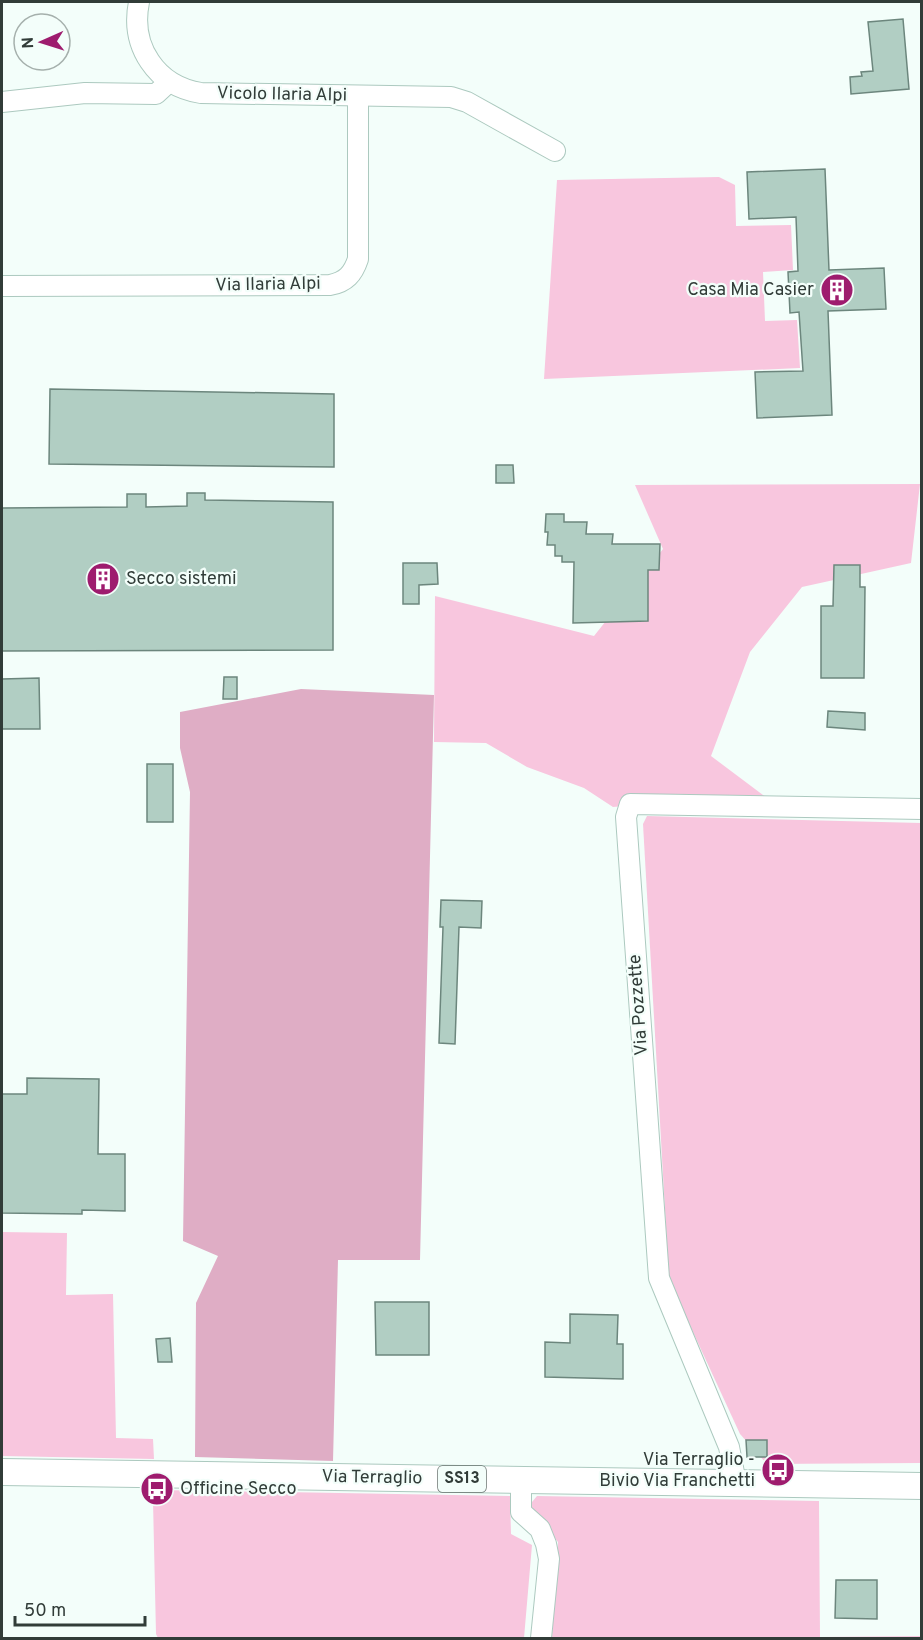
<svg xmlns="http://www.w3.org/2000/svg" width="923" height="1640" font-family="Overpass,sans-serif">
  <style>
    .green { fill: #f8c6de }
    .forest { fill: #dfadc5 }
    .building { fill: #b1cec3; stroke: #6c867d; stroke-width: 1.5 }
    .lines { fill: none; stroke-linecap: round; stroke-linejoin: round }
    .minor-casing { stroke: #acc9bf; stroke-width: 22 }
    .major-casing { stroke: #acc9bf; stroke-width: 28 }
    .minor { stroke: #fff; stroke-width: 20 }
    .major { stroke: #fff; stroke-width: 26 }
    .labels { text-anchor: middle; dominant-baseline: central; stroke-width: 4.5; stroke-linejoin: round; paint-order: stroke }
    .shield { fill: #f3fefa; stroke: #6b7672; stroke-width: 1.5 }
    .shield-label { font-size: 16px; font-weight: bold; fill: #313c38 }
    .street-label { font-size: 18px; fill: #313c38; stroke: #f3fefa }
    .poi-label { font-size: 18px; fill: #313c38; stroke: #f3fefa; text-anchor: end }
  </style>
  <rect width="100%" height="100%" fill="#f3fefa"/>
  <g class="green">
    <polygon points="719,177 735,185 736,226 791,225 793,270 763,272 765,321 797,320 800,368 544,379 557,180"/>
    <polygon points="920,484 911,563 802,587 750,652 711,756 775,804 668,802 613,807 584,788 527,767 486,743 434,742 435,596 594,636 663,549 635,485"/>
    <polygon points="647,816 921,823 921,1463 767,1464 740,1434 669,1280 643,824"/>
    <polygon points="2,1232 67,1233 66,1295 113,1294 116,1438 153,1439 154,1459 2,1456"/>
    <polygon points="159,1490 510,1496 511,1534 532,1545 524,1638 158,1638 156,1634 153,1501"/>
    <polygon points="537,1496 819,1501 820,1637 921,1636 921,1638 552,1638 558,1542 532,1511 532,1502"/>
  </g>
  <polygon class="forest" points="301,689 434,695 420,1260 338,1260 333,1461 195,1457 196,1303 218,1256 183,1241 190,792 180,748 180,712"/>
  <g class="building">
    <polygon points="903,19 909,89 851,94 850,77 862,76 861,72 873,71 868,22"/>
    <polygon points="825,169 829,270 884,268 886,309 828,311 832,415 757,418 755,372 803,371 799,312 790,313 788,272 798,271 796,217 749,219 747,172"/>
    <polygon points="50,389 334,394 334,467 49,464"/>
    <polygon points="496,465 513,465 514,483 496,483"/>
    <polygon points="187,493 205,493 205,500 333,502 333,650 2,651 2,508 127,507 127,494 146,494 146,507 187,506"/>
    <polygon points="546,514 564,514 564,522 587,522 586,534 613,534 612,544 660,544 659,570 648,570 648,621 573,623 574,562 562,562 562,556 555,556 555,545 547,545 548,532 545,532"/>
    <polygon points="403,563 437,563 438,584 419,585 419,604 403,604"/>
    <polygon points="834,565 860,565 860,587 865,587 864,678 821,678 821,606 833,606"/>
    <polygon points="224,677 237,677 237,699 223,699"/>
    <polygon points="39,678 40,729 2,729 2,679"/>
    <polygon points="828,711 865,713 865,730 827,727"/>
    <rect x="147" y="764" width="26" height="58"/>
    <polygon points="441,900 482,901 481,928 459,927 455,1044 439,1043 443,927 440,927"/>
    <polygon points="27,1078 99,1079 98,1154 125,1154 125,1211 82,1210 82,1214 2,1213 2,1094 27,1094"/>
    <polygon points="375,1302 429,1302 429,1355 376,1355"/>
    <polygon points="570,1314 618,1315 617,1344 623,1344 623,1379 545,1377 545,1342 570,1343"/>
    <polygon points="170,1338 172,1362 158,1362 156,1339"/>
    <polygon points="746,1440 767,1440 767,1457 747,1457"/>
    <polygon points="836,1580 877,1580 877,1619 835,1618"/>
  </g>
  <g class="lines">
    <defs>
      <g id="minor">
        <path d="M139 2C130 46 156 86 201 93L451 97 467 102 555 151"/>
        <polyline points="2,102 85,93 156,94 169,82"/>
        <path d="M2 286 330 285C346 282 353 274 358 259V96"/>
        <polyline points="521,1480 521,1512 540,1529 546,1544 549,1559 541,1638"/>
        <polyline points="736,1483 729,1447 659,1278 626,817 630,804 922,809"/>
      </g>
      <polyline id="major" points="2,1472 922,1486"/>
    </defs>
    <use href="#minor" class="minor-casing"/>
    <use href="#major" class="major-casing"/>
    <use href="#minor" class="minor"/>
    <use href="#major" class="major"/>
  </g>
  <defs>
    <symbol id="building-disc" viewBox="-11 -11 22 22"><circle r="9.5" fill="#9e1c6e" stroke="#f3fefa"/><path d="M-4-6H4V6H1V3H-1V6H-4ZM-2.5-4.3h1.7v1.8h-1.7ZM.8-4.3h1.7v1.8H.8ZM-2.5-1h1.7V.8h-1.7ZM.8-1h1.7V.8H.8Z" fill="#fff"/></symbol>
    <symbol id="bus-disc" viewBox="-11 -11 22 22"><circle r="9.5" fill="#9e1c6e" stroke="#f3fefa"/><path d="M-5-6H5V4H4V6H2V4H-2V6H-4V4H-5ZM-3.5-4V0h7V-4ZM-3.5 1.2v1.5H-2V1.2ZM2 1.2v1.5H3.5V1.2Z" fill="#fff"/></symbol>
  </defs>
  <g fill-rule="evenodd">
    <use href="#building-disc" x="818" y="271" width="38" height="38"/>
    <use href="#building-disc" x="84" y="560" width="38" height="38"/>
    <use href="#bus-disc" x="759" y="1451" width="38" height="38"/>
    <use href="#bus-disc" x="138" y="1470" width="38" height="38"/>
  </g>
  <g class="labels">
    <rect class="shield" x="438" y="1466" width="48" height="26" rx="4.5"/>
    <g class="shield-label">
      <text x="462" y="1479">SS13</text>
    </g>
    <g class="street-label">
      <text transform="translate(282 95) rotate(1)">Vicolo Ilaria Alpi</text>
      <text transform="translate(268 285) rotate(-1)">Via Ilaria Alpi</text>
      <text transform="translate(639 1005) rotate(-94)">Via Pozzette</text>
      <text transform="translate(372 1478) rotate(1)">Via Terraglio</text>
    </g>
    <g class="poi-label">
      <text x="814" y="290">Casa Mia Casier</text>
      <text x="126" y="579" text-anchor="start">Secco sistemi</text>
      <text x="755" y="1460">Via Terraglio -<tspan x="755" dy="21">Bivio Via Franchetti</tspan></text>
      <text x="180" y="1489" text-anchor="start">Officine Secco</text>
    </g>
  </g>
  <rect width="923" height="1640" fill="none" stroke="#313c38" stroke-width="6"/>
  <g transform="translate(42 42) rotate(267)"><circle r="28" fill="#f3fefa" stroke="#a5b0ac" stroke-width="1.5"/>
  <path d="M0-4.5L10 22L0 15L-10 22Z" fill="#9e1c6e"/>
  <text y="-9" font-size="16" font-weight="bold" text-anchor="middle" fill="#313c38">N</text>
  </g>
  <path d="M15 1616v9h130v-9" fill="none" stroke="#313c38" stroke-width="3"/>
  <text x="24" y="1616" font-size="18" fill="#313c38" stroke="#f3fefa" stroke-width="4.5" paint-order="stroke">50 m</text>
</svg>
